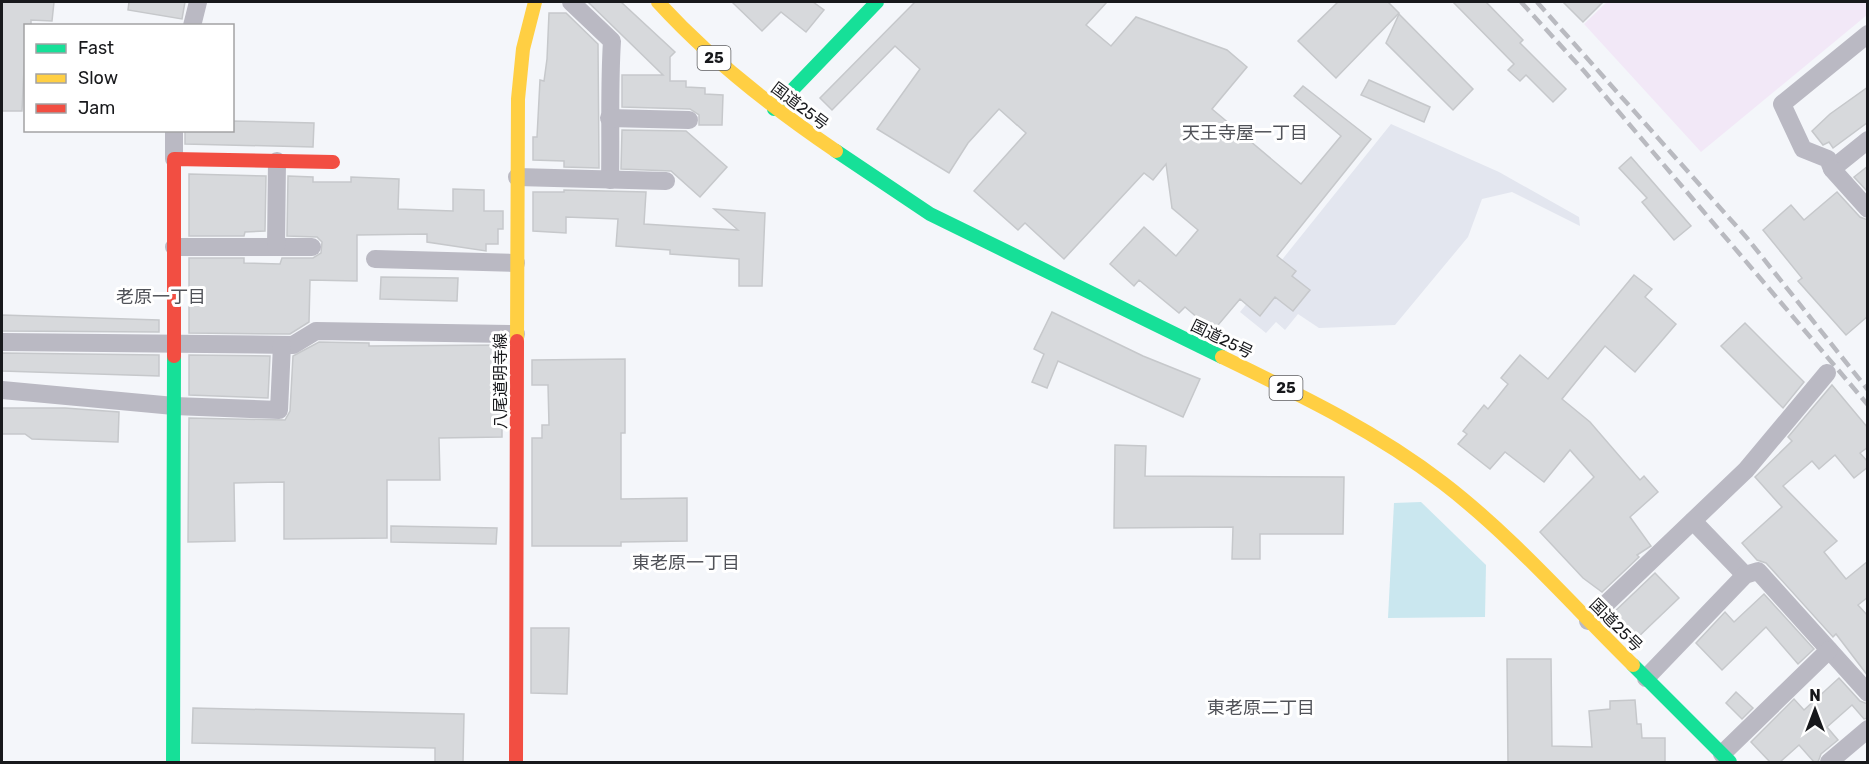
<svg xmlns="http://www.w3.org/2000/svg" width="1869" height="764" font-family="Rubik,'Noto Sans JP',sans-serif">
  <style>
    .built { fill: #e3e6ef }
    .green { fill: #f2e8f7 }
    .water { fill: #cae7ef }
    .building { fill: #d7d9dc; stroke: #c6c8cb; stroke-width: 1.5 }
    .lines { fill: none; stroke-linecap: round; stroke-linejoin: round }
    .street { stroke: #bab9c3; stroke-width: 18 }
    .fast { stroke: #16e098; stroke-width: 14 }
    .slow { stroke: #ffcf43; stroke-width: 14 }
    .jam { stroke: #f24e42; stroke-width: 14 }
    .rail { stroke: #b9bac0; stroke-width: 4.5; stroke-dasharray: 12 6; stroke-linecap: butt }
    .labels { text-anchor: middle; dominant-baseline: central; stroke-width: 6; stroke-linejoin: round; paint-order: stroke }
    .shield { fill: #fff; stroke: #5d5e60; stroke-width: 1.5 }
    .shield-label { font-size: 15px; font-weight: bold; fill: #18191c }
    .street-label { font-size: 16px; fill: #18191c; stroke: #fff }
    .neighbourhood-label { font-size: 18px; fill: #505258; stroke: #fff }
  </style>
  <rect width="100%" height="100%" fill="#f4f6fa"/>
  <polygon class="built" points="1391,124 1499,172 1579,217 1580,226 1512,192 1482,199 1468,237 1395,325 1319,328 1298,314 1285,330 1276,322 1266,333 1240,312"/>
  <polygon class="green" points="1607,2 1867,2 1867,15 1701,152 1584,24"/>
  <polygon class="water" points="1421,502 1486,565 1485,617 1388,618 1394,503"/>
  <g class="building">
    <polygon points="2,2 54,2 52,21 31,20 31,26 26,26 22,111 2,111"/>
    <polygon points="129,2 185,2 182,19 128,10"/>
    <polygon points="588,2 621,2 675,52 670,57 670,81 686,81 686,87 705,88 705,94 723,95 722,125 699,125 699,115 690,109 622,107 622,75 663,75"/>
    <polygon points="732,2 813,2 824,10 806,32 781,12 762,31"/>
    <polygon points="915,2 1107,2 1086,25 1111,46 1136,17 1227,50 1247,67 1212,109 1301,184 1341,136 1294,96 1303,86 1371,139 1277,256 1296,271 1292,276 1310,290 1293,311 1275,297 1260,316 1240,299 1213,331 1185,307 1179,313 1139,280 1134,286 1110,264 1144,227 1176,256 1198,230 1172,208 1166,164 1153,180 1144,173 1064,259 1025,223 1018,230 974,191 1026,133 999,109 968,143 949,173 877,129 920,69 895,46 832,110 820,98"/>
    <polygon points="1338,2 1388,2 1399,13 1336,78 1298,41"/>
    <polygon points="1453,2 1486,2 1523,40 1520,43 1566,89 1553,102 1526,75 1520,81 1508,70 1514,64"/>
    <polygon points="1563,2 1603,2 1583,22"/>
    <polygon points="549,13 566,13 598,44 599,168 564,167 564,161 533,160 533,137 537,137 540,80 544,81 547,59"/>
    <polygon points="1399,14 1473,89 1453,110 1386,43"/>
    <polygon points="1369,80 1430,107 1424,122 1361,95"/>
    <polygon points="1868,87 1868,122 1833,148 1829,142 1823,145 1812,131 1830,114"/>
    <polygon points="232,121 314,123 313,147 185,144 185,130 232,130"/>
    <polygon points="622,130 686,131 727,167 700,197 671,171 621,169"/>
    <polygon points="1631,157 1691,226 1674,240 1642,202 1647,198 1619,168"/>
    <polygon points="1868,166 1868,192 1854,177"/>
    <polygon points="189,174 266,176 265,231 245,232 244,236 189,236"/>
    <polygon points="288,176 313,177 313,182 351,182 351,177 399,179 398,209 453,211 453,189 484,190 484,211 503,211 503,229 498,229 498,244 486,244 486,251 427,242 427,234 357,235 357,281 310,280 309,322 290,334 189,333 189,258 244,258 244,263 280,264 282,258 313,258 321,253 322,242 317,237 287,236"/>
    <polygon points="564,190 646,192 644,224 738,230 714,209 765,213 762,286 739,286 739,259 670,254 670,250 616,246 618,219 566,217 566,233 533,231 533,192 564,192"/>
    <polygon points="1837,192 1860,217 1868,220 1868,316 1846,335 1798,281 1802,278 1763,230 1791,205 1804,220"/>
    <polygon points="1634,275 1652,289 1645,297 1676,324 1635,372 1605,346 1562,399 1590,422 1640,480 1644,476 1658,492 1630,517 1651,546 1637,555 1639,557 1602,592 1583,578 1540,532 1594,477 1570,450 1544,482 1505,452 1490,469 1458,444 1467,434 1463,431 1484,405 1488,409 1508,384 1501,378 1520,355 1548,379"/>
    <polygon points="381,277 458,278 457,301 380,299"/>
    <polygon points="1052,312 1143,356 1200,379 1183,417 1058,361 1047,388 1032,382 1044,354 1034,349"/>
    <polygon points="2,315 159,320 159,332 2,331"/>
    <polygon points="1745,323 1804,382 1783,408 1721,346"/>
    <polygon points="319,342 369,343 369,346 502,345 502,437 439,438 440,480 387,480 387,538 284,539 284,482 234,483 235,541 188,542 189,418 285,420 290,411 293,356"/>
    <polygon points="2,353 159,355 159,376 2,371"/>
    <polygon points="189,355 270,356 268,398 189,395"/>
    <polygon points="625,359 625,433 621,433 621,499 687,498 687,541 621,542 621,546 532,546 532,438 542,438 542,425 549,425 548,385 532,385 532,360"/>
    <polygon points="1832,385 1868,428 1868,447 1860,453 1868,462 1868,467 1854,478 1835,455 1819,469 1812,461 1783,486 1837,541 1824,552 1846,579 1868,561 1868,597 1858,605 1868,616 1868,676 1836,634 1833,637 1766,563 1757,560 1742,543 1782,507 1755,477 1792,441 1788,437"/>
    <polygon points="2,408 65,408 119,412 118,442 32,439 25,434 2,434"/>
    <polygon points="1115,445 1146,446 1145,476 1344,477 1343,534 1260,534 1260,559 1232,559 1233,527 1114,528"/>
    <polygon points="391,526 497,528 496,544 391,542"/>
    <polygon points="1655,573 1679,598 1635,640 1611,615"/>
    <polygon points="1764,594 1814,649 1798,664 1766,627 1722,670 1696,643 1725,612 1734,622"/>
    <polygon points="531,628 569,628 567,694 531,693"/>
    <polygon points="1507,659 1551,659 1552,746 1592,747 1589,711 1610,709 1610,701 1635,700 1637,724 1641,724 1642,738 1665,738 1665,762 1508,762"/>
    <polygon points="1839,678 1860,701 1868,704 1868,718 1864,719 1852,705 1827,727 1838,740 1821,754 1818,762 1814,762 1799,745 1780,762 1770,762 1751,742 1794,699 1804,710"/>
    <polygon points="1736,692 1753,708 1742,719 1726,703"/>
    <polygon points="193,708 464,714 463,762 435,762 435,748 192,743"/>
  </g>
  <g class="lines">
    <g class="street">
      <path d="M571 2 612 41C609 88 611 133 610 180"/>
      <polyline points="192,26 198,2"/>
      <polyline points="1868,34 1782,104 1803,149 1828,159 1832,169 1868,140"/>
      <polyline points="609,118 689,120"/>
      <polyline points="174,159 174,130"/>
      <polyline points="1832,169 1868,209"/>
      <polyline points="517,177 666,181"/>
      <polyline points="174,247 312,247"/>
      <polyline points="276,247 277,161"/>
      <polyline points="375,259 516,263"/>
      <polyline points="2,342 293,345 316,331 516,334"/>
      <polyline points="2,390 174,406 279,410 282,345"/>
      <polyline points="1693,521 1745,575"/>
      <polyline points="1588,621 1746,470 1827,373"/>
      <polyline points="1646,678 1745,575 1758,571 1868,693"/>
      <polyline points="1722,754 1829,650"/>
      <polyline points="1829,762 1868,729"/>
    </g>
    <g class="fast">
      <polyline points="774,109 877,2"/>
      <polyline points="836,151 930,214 1222,357"/>
      <polyline points="1633,665 1730,762"/>
      <polyline points="173,762 174,356"/>
    </g>
    <g class="slow">
      <path d="M658 2C711 60 771 107 836 151"/>
      <polyline points="517,341 518,99 523,49 535,2"/>
      <path d="M1222 357C1300 395 1374 430 1443 483 1512 536 1571 604 1633 665"/>
    </g>
    <g class="jam">
      <polyline points="174,356 174,159 333,162"/>
      <polyline points="516,762 517,341"/>
    </g>
    <g class="rail">
      <polyline points="1521,2 1584,71 1868,405"/>
      <polyline points="1537,2 1747,238 1868,390"/>
    </g>
  </g>
  <g class="labels">
    <g class="shield">
      <rect x="697.5" y="46" width="33" height="24" rx="4.5"/>
      <rect x="1269.5" y="376" width="33" height="24" rx="4.5"/>
    </g>
    <g class="shield-label">
      <text x="714" y="58">25</text>
      <text x="1286" y="388">25</text>
    </g>
    <g class="street-label">
      <text transform="translate(800 106) rotate(37)">国道25号</text>
      <text transform="translate(1222 339) rotate(26)">国道25号</text>
      <text transform="translate(500 381) rotate(-90)">八尾道明寺線</text>
      <text transform="translate(1616 625) rotate(45)">国道25号</text>
    </g>
    <g class="neighbourhood-label">
      <text x="1245" y="133">天王寺屋一丁目</text>
      <text x="161" y="297">老原一丁目</text>
      <text x="686" y="563">東老原一丁目</text>
      <text x="1261" y="708">東老原二丁目</text>
    </g>
  </g>
  <rect width="1869" height="764" fill="none" stroke="#18191c" stroke-width="6"/>
  <rect x="24" y="24" width="210" height="108" fill="#ffffff" stroke="#a3a3a4" stroke-width="1.5"/>
  <rect x="36" y="44" width="30" height="9" fill="#16e098" stroke="#a3a3a4" stroke-width="1.5"/>
  <text x="78" y="54" font-size="18" fill="#18191c">Fast</text>
  <rect x="36" y="74" width="30" height="9" fill="#ffcf43" stroke="#a3a3a4" stroke-width="1.5"/>
  <text x="78" y="84" font-size="18" fill="#18191c">Slow</text>
  <rect x="36" y="104" width="30" height="9" fill="#f24e42" stroke="#a3a3a4" stroke-width="1.5"/>
  <text x="78" y="114" font-size="18" fill="#18191c">Jam</text>
  <g transform="translate(1815 710)" stroke="#ffffff" stroke-width="4.5" paint-order="stroke">
  <path d="M0-4.5L10 22L0 15L-10 22Z" fill="#18191c"/>
  <text y="-9" font-size="16" font-weight="bold" text-anchor="middle" fill="#18191c">N</text>
  </g>
</svg>
